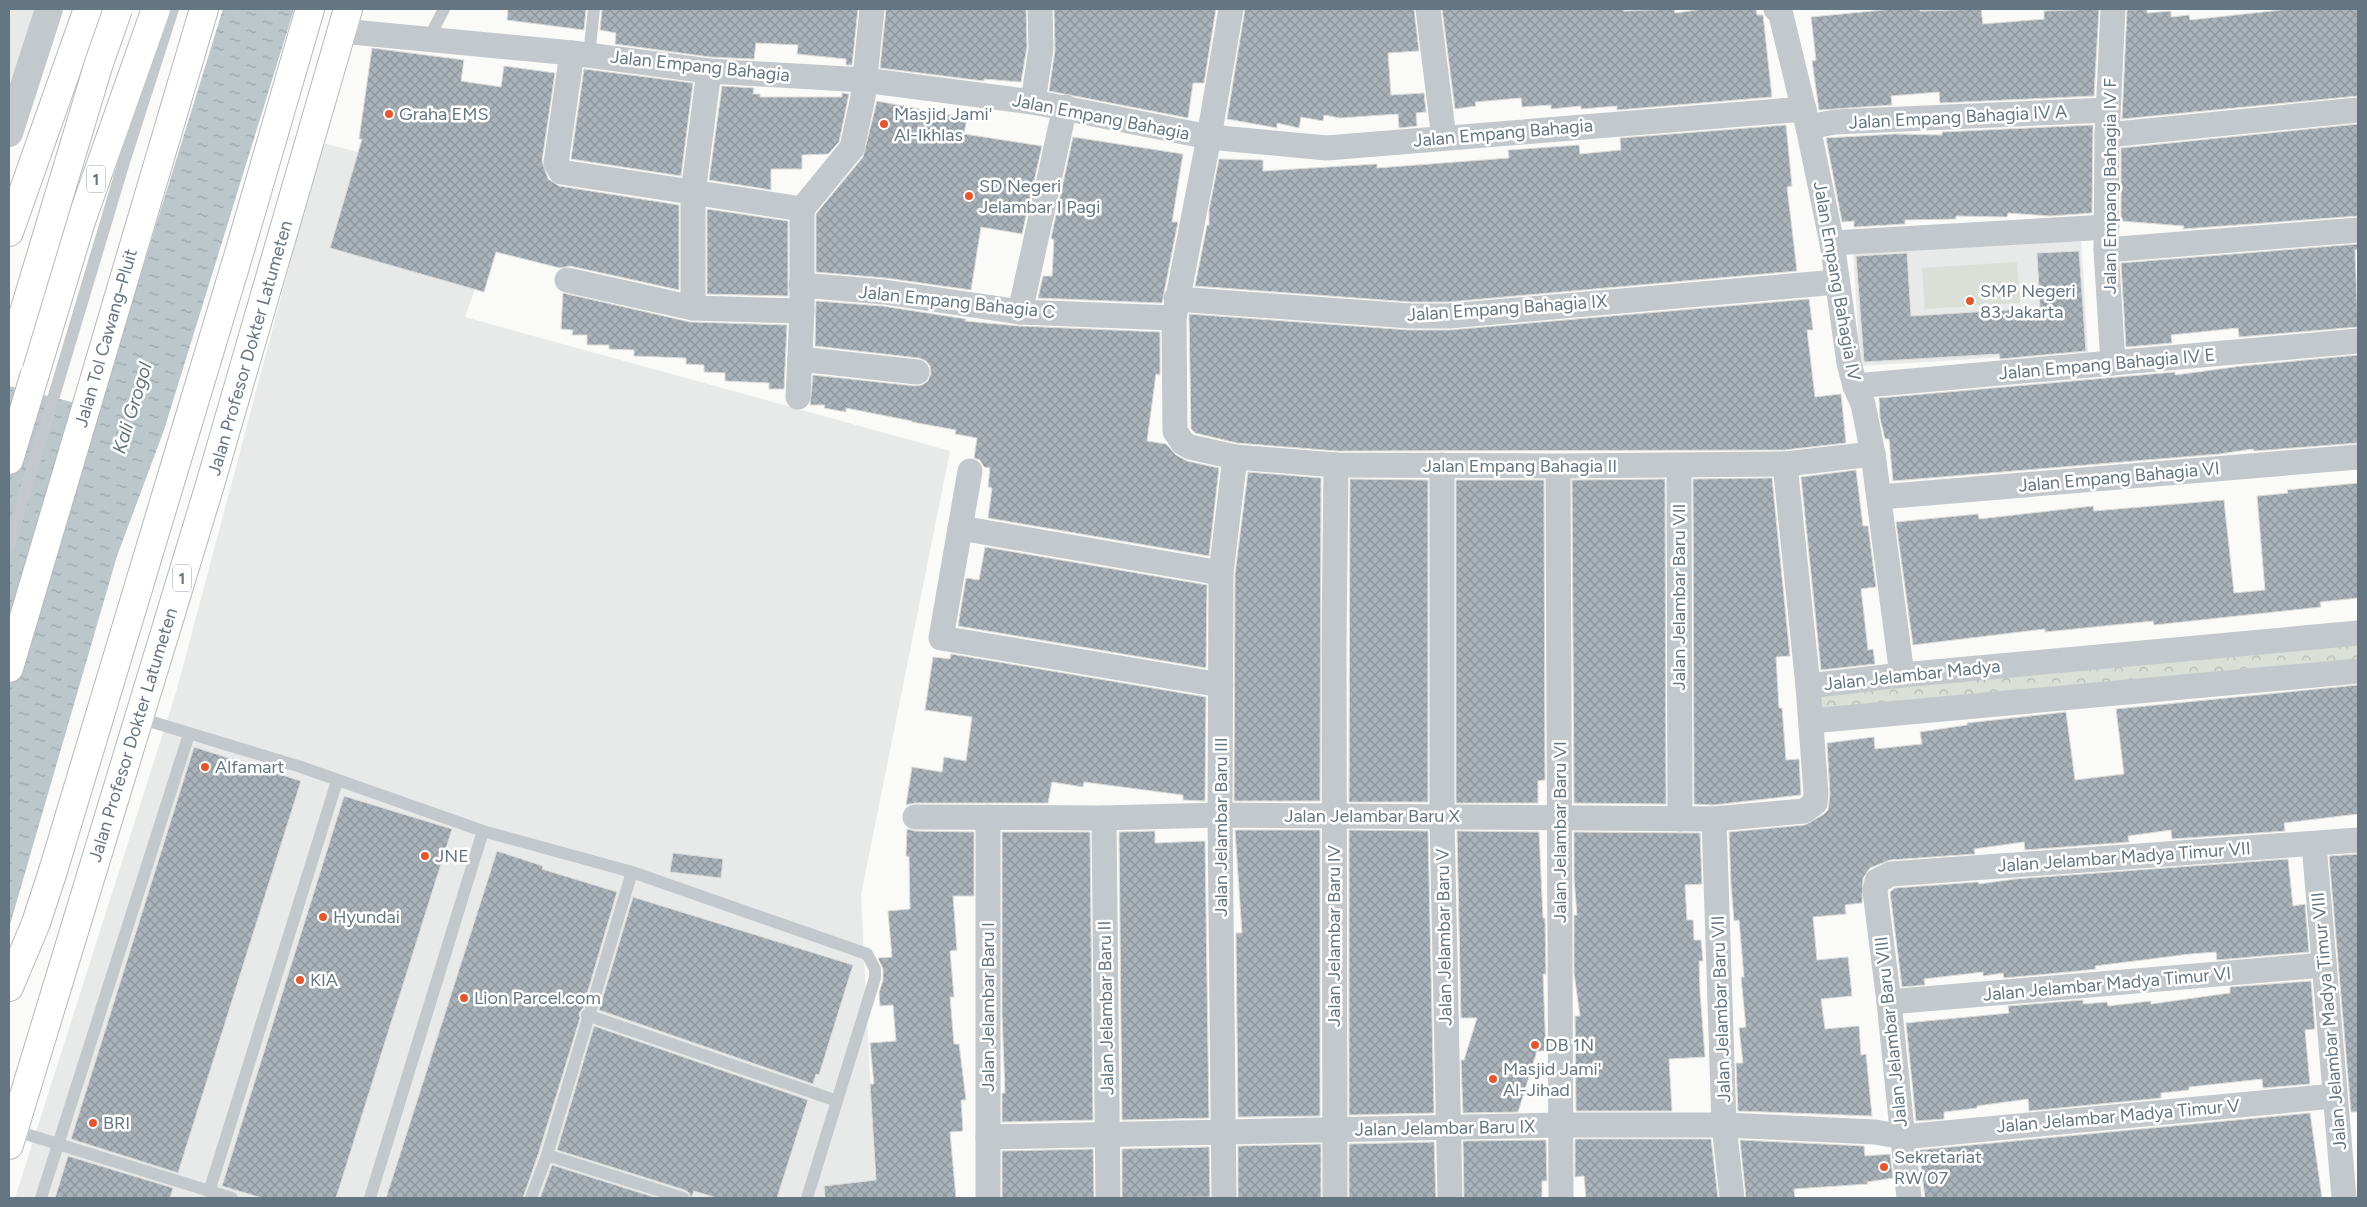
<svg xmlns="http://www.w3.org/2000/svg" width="2367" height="1207" font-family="Figtree,sans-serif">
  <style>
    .built { fill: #e8e9e9 }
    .park { fill: url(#park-crowns) }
    .garden { fill: #dadfd7 }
    .water { fill: url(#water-ripples) }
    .building { fill: url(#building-cross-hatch); stroke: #dcdcda }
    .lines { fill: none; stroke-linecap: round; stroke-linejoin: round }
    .trunk-casing { stroke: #b4b9bd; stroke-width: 30 }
    .motorway-casing { stroke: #b4b9bd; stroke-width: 30 }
    .service { stroke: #c3c8cc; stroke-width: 12 }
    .minor { stroke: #c3c8cc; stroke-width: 25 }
    .tertiary { stroke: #c3c8cc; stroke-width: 28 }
    .trunk { stroke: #fff; stroke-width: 28 }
    .motorway { stroke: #fff; stroke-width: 28 }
    .motorway-bridge-casing { stroke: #b4b9bd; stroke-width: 30; stroke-linecap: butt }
    .motorway-bridge { stroke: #fff; stroke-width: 28 }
    .poi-dot { fill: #e4572e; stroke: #fff; stroke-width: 2 }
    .labels { text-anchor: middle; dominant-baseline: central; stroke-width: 5; stroke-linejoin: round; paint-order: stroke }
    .shield { fill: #fff; stroke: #939fa8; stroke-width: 1 }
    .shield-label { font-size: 16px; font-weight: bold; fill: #657683 }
    .street-label { font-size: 18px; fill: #657683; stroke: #fff }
    .poi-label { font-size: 18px; fill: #657683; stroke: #fff; text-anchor: start }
    .water-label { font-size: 19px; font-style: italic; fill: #60757c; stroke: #fff }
  </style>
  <defs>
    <pattern id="park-crowns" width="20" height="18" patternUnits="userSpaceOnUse" patternTransform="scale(1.25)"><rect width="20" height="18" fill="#dadfd7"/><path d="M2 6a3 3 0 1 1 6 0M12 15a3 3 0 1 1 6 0" fill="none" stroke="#b4b9b4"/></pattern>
    <pattern id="water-ripples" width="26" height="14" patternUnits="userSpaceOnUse" patternTransform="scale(1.25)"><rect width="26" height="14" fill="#bbc7cb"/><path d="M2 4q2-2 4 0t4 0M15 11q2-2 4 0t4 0" fill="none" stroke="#9ca6aa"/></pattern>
    <pattern id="building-cross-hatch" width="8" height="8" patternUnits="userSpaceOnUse" patternTransform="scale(1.25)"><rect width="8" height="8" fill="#aab3b9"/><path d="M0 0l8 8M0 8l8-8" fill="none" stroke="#8e969c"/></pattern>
  </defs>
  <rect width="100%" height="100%" fill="#fafaf8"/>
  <g class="built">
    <polygon points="9,9 48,9 9,117"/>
    <polygon points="322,143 510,190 465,317 950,451 861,895 876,1198 15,1198 177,689"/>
    <polygon points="2081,236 2088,352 1860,366 1853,250"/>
  </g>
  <polygon class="park" points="2358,625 2358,669 1817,712 1820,686"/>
  <polygon class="garden" points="2017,262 2020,303 1925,309 1922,268"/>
  <polygon class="water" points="223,9 294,9 164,430 117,556 9,928 9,386 99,409"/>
  <g class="building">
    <polygon points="508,9 586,9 584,30 507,20"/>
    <polygon points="602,9 858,9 852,65 846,65 846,59 797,54 798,45 756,43 754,59 710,57 615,44 616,33 600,30"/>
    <polygon points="886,9 1026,9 1027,47 1021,82 984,79 984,81 880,68"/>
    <polygon points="1054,9 1216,9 1204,83 1193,83 1188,118 1049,91 1055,50"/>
    <polygon points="1245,9 1414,9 1419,51 1388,53 1391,95 1424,93 1426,112 1416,113 1417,126 1399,128 1398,114 1340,118 1324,115 1323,121 1301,117 1299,128 1277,123 1277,128 1227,119"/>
    <polygon points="1442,9 1623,9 1624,11 1674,9 1675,13 1704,9 1756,9 1757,15 1763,15 1772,97 1617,110 1617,106 1581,109 1581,106 1551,109 1551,105 1522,107 1521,98 1475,102 1476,106 1455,109"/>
    <polygon points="1893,9 1920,9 1920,11 1981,9 1983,24 2044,19 2044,11 2099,9 2094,96 1940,103 1939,92 1891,96 1892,105 1819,110 1812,61 1816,60 1811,17"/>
    <polygon points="2147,9 2147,13 2171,11 2171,17 2189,15 2190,20 2290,9 2358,9 2358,96 2122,119 2127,10"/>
    <polygon points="372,48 464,60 461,81 501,87 504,66 555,73 542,161 548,179 559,186 679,205 679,290 570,266 560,268 496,252 484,292 330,248 362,139 359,139"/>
    <polygon points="584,69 693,83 681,176 571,159"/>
    <polygon points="722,86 754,88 753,94 760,94 760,97 842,97 842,93 849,94 839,142 828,154 802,155 802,169 771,169 771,190 709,180"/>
    <polygon points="877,101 967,118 964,134 1042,146 1022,234 981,227 971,290 886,278 816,272 816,214 863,157"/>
    <polygon points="2358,124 2358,216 2183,229 2184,226 2121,221 2121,148"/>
    <polygon points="1786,125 1792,186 1787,187 1797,271 1448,302 1411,302 1195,286 1207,225 1209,225 1209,210 1219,159 1263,160 1263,171 1377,164 1377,168 1509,158 1508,150 1538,148 1579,145 1580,154 1621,150 1620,138"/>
    <polygon points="2093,125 2092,213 2050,216 2008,213 2007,217 1956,216 1956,219 1905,220 1905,224 1854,227 1854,221 1842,222 1826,138 1895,134 1942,135 1942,132"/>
    <polygon points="1073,137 1183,154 1172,222 1178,222 1162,303 1038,298 1043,276 1052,276 1054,240 1051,238"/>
    <polygon points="707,209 788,221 788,296 707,294"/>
    <polygon points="2358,244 2358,250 2355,250 2358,327 2239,337 2238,328 2171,335 2172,343 2126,347 2121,263"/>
    <polygon points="2079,251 2086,351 2000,359 1999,354 1864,362 1856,256 1907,253 1911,316 2040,308 2037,253"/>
    <polygon points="563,293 690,322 787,325 784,389 769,389 769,383 725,381 725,373 704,372 704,365 686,364 686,358 634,356 634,350 609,349 609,345 587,345 587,335 572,335 573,330 561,329"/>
    <polygon points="1809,299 1813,330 1807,330 1815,397 1841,394 1846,443 1784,450 1337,451 1237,443 1195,433 1191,429 1189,314 1409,330 1449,330"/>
    <polygon points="816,301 882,306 966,319 965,321 1019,326 1160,332 1160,375 1156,374 1147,441 1166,444 1176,455 1187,461 1219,468 1209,556 988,518 992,488 988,487 990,468 984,467 980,460 974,458 977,438 955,434 956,430 912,422 912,421 846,408 846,412 824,408 825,405 810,405 813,375 915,386 922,385 928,381 931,373 930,366 926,361 919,358 815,346"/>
    <polygon points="2358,355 2358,443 2254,451 2253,449 2219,454 1893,481 1889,439 1885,439 1880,418 1879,398 2175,372 2175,375 2242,366"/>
    <polygon points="1856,470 1863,526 1868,526 1876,587 1861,589 1868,650 1873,649 1875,664 1821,670 1801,477"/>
    <polygon points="1248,472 1321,478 1320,801 1234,801 1235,574"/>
    <polygon points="1772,478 1790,656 1776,657 1779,708 1782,708 1786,760 1799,759 1801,795 1713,805 1694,804 1693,479"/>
    <polygon points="1350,479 1428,480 1428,802 1349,802"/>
    <polygon points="1665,479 1666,804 1574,803 1572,480"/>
    <polygon points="1456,480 1544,480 1545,780 1538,781 1538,803 1456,803"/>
    <polygon points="2358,483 2358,598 2320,602 2321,607 2154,625 2153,621 2045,632 2045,629 1913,645 1896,522 1978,514 1979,519 2093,506 2094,511 2224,500 2234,593 2265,590 2257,496 2288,493 2287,490"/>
    <polygon points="985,547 1207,585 1206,668 958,626 966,578 979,580"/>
    <polygon points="951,654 1206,697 1205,801 1183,800 1183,795 1084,782 1083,787 1052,782 1048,803 915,803 906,805 912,767 942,772 944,757 966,761 972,717 925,710 933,657 950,659"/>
    <polygon points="2358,685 2358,814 2284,823 2285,831 2172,839 2171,830 2128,836 2129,842 2025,850 2024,842 1974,849 1975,854 1890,860 1870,868 1863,878 1862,903 1845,905 1846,914 1813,917 1817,960 1848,957 1852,996 1821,999 1825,1029 1859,1026 1861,1055 1866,1054 1872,1116 1738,1111 1736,1063 1743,1063 1739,1028 1746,1027 1741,977 1744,977 1739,920 1734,921 1731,884 1729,832 1805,825 1824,814 1828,810 1830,794 1827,743 1874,737 1875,749 1922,744 1920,732 1967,725 1967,723 2066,712 2075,780 2124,774 2116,709"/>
    <polygon points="194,747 301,781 178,1173 71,1139"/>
    <polygon points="344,796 452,829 336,1198 262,1198 222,1186"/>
    <polygon points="907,829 915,831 974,832 974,896 953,896 957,950 950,951 954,997 950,997 954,1044 959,1044 966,1100 961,1100 963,1131 950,1132 956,1198 825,1198 824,1186 876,1180 870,1084 874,1084 870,1043 896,1041 893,1005 880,1006 879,993 883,980 883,969 878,958 892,957 888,911 910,909 909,857 906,856"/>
    <polygon points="1235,830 1320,830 1320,1116 1238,1117 1236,933 1242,933"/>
    <polygon points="1349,830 1428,831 1434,1113 1349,1115"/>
    <polygon points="1155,831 1155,843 1205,841 1209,1118 1122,1120 1119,832"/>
    <polygon points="1457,831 1539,832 1543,918 1545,918 1546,974 1543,974 1546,1051 1537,1051 1518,1112 1463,1113 1461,1060 1464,1060 1477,1018 1461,1018"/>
    <polygon points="1002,832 1090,832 1093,1120 1002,1122 1002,1093 1005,1093 1002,1014"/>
    <polygon points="1574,832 1700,833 1702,884 1685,885 1687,920 1693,920 1694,940 1701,940 1703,961 1699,961 1700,992 1705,1057 1669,1059 1672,1111 1576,1111 1575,1016 1580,1016 1574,973 1574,915 1577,915 1574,879"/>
    <polygon points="497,851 543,866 542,869 617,892 583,1008 579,1013 580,1018 539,1152 523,1198 386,1198"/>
    <polygon points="673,853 723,859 721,878 670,872"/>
    <polygon points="2358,854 2358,1112 2351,1112 2329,856"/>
    <polygon points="2288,859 2293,906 2305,904 2309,952 2217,960 2216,952 2190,954 2095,966 2096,969 2079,971 2004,978 2003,973 1983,976 1983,972 1924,979 1925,985 1902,987 1890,892 1895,888 1978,882 1979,884 2015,879"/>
    <polygon points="633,897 853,965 819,1075 816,1074 813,1084 599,1010"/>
    <polygon points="2311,981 2315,1029 2305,1030 2310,1084 2263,1088 2262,1079 2189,1087 2189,1090 2161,1093 2161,1098 2029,1111 2028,1099 1977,1106 1977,1108 1944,1112 1944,1119 1916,1121 1906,1023 2009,1013 2008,1006 2083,1000 2083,1004 2107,1002 2108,1006 2151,1001 2151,1004 2230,993 2230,987"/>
    <polygon points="594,1026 808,1100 777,1198 717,1198 694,1191 691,1198 689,1193 685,1190 557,1150"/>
    <polygon points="2310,1113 2322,1198 1925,1198 1919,1150"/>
    <polygon points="1575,1139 1711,1139 1718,1198 1586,1198 1584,1176 1575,1177"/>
    <polygon points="1546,1140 1547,1181 1542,1181 1542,1198 1464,1198 1463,1141"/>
    <polygon points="1740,1140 1864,1146 1865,1156 1890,1154 1893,1178 1867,1182 1868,1184 1794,1189 1795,1198 1746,1198"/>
    <polygon points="1434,1142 1436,1198 1349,1198 1349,1144"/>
    <polygon points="1321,1144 1321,1198 1238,1198 1238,1146"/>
    <polygon points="1209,1147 1210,1197 1122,1198 1122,1149"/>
    <polygon points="1093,1149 1094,1198 1002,1198 1002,1151"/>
    <polygon points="68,1156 173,1188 170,1198 55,1198"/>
    <polygon points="552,1165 657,1198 540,1198"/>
  </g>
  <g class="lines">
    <defs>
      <g id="trunk">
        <polyline points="9,460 81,221 156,9"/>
        <polyline points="9,1145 209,488 348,9"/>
      </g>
      <g id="motorway">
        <polyline points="9,232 88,9"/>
        <polyline points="9,668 204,9"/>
        <polyline points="9,987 36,923 53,871 240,250 310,9"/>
      </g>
    </defs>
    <use href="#trunk" class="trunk-casing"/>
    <use href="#motorway" class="motorway-casing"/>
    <g class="service">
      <polyline points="429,38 444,9"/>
      <polyline points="589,55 594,9"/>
      <polyline points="9,546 124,162 173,9"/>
      <polyline points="139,718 301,767 483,831 632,872 867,954 875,969 875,978 807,1198"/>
      <polyline points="587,1015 837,1101"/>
      <polyline points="13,1130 232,1198"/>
      <polyline points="547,1155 683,1198"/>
      <polyline points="209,1192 337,781"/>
      <polyline points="41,1198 189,734"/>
      <polyline points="370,1198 483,831"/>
      <polyline points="531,1198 547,1155 632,872"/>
    </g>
    <g class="minor">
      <polyline points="1231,9 1209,137 1174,318 1175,431 1183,443 1190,447 1235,457 1336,465 1558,466 1785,464 1873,454"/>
      <polyline points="1428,9 1444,138"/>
      <polyline points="1776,9 1780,11 1808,127 1832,243 1849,363 1855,386 1863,404 1873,454 1902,675"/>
      <polyline points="341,31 572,53 709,71 864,80 1033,102 1209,137 1327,148 1804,109"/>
      <polyline points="572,53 556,163 561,172 802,209"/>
      <polyline points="1033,102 1041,48 1040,9"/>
      <polyline points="1808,127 1835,122 2108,110"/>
      <polyline points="2107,135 2358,110"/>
      <polyline points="802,209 852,148 863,97 872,9"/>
      <polyline points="1832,243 2107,227"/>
      <polyline points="2106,250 2358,230"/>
      <polyline points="567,280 693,308 802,311"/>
      <polyline points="801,285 884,292 1020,312 1174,318"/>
      <polyline points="1176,299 1410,316 1449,316 1837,282"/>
      <polyline points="693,308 693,193 709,71"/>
      <polyline points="1020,312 1065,107"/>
      <polyline points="800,359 917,372"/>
      <polyline points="2113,363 2106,250 2107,135 2113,9"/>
      <polyline points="1855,386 2358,341"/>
      <polyline points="798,397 802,311 802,209"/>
      <polyline points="1442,465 1442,817 1450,1198"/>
      <polyline points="1558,466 1561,1198"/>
      <polyline points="1679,466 1680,819"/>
      <polyline points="970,471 941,638 1221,685"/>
      <polyline points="1880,497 2358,457"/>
      <polyline points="960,528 1221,573"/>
      <polyline points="1808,686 1902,675 2358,633"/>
      <polyline points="1811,721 2358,671"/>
      <polyline points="915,817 1104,818 1220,815 1714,819 1804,811 1815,803 1816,793 1808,686 1785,464"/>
      <polyline points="988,817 988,1198"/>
      <polyline points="1104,818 1108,1198"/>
      <polyline points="1714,819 1724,1125 1732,1198"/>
      <polyline points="2314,844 2344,1198"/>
      <polyline points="1889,1002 2324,965"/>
      <polyline points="988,1137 1560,1125 1724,1125 1875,1132 1903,1137 2334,1096"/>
      <polyline points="1224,1198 1220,815 1221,573 1235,457"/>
      <polyline points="1335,1198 1334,644 1336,465"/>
      <polyline points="1909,1198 1889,1002 1875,891 1877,881 1891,874 2358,840"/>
    </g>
    <polyline class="tertiary" points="9,133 49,9"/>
    <use href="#trunk" class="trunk"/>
    <use href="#motorway" class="motorway"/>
    <defs>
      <polyline id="motorway-bridge" points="9,362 99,63 118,9"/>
    </defs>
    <use href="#motorway-bridge" class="motorway-bridge-casing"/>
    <use href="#motorway-bridge" class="motorway-bridge"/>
  </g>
  <g class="poi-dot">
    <circle cx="389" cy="114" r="5"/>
    <circle cx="884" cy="124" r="5"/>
    <circle cx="969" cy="196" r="5"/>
    <circle cx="1970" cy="301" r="5"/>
    <circle cx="205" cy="767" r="5"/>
    <circle cx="425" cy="856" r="5"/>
    <circle cx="323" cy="917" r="5"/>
    <circle cx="300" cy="980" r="5"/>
    <circle cx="464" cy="998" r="5"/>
    <circle cx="1535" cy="1045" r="5"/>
    <circle cx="1493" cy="1079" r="5"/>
    <circle cx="93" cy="1123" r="5"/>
    <circle cx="1884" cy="1167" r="5"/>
  </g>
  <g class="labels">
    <g class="shield">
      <rect x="87" y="165.5" width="18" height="27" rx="4"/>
      <rect x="173" y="564.5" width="18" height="27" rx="4"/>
    </g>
    <g class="shield-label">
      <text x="96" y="179">1</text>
      <text x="182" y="578">1</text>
    </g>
    <g class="street-label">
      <text transform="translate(700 66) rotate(6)">Jalan Empang Bahagia</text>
      <text transform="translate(1101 117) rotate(11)">Jalan Empang Bahagia</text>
      <text transform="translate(1958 117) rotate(-3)">Jalan Empang Bahagia IV A</text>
      <text transform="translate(1503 133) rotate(-5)">Jalan Empang Bahagia</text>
      <text transform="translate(2110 186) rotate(-90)">Jalan Empang Bahagia IV F</text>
      <text transform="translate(1837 281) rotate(80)">Jalan Empang Bahagia IV</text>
      <text transform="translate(957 302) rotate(6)">Jalan Empang Bahagia C</text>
      <text transform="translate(1507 308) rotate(-4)">Jalan Empang Bahagia IX</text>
      <text transform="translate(106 338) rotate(-74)">Jalan Tol Cawang–Pluit</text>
      <text transform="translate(250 348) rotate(-74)">Jalan Profesor Dokter Latumeten</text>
      <text transform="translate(2107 364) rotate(-5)">Jalan Empang Bahagia IV E</text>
      <text x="1520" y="466">Jalan Empang Bahagia II</text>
      <text transform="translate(2119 477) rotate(-5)">Jalan Empang Bahagia VI</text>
      <text transform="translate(1679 597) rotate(-90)">Jalan Jelambar Baru VII</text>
      <text transform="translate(1912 675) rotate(-6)">Jalan Jelambar Madya</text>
      <text transform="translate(133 735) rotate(-73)">Jalan Profesor Dokter Latumeten</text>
      <text x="1372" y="816">Jalan Jelambar Baru X</text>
      <text transform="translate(1221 827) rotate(-90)">Jalan Jelambar Baru III</text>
      <text transform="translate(1560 832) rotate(-90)">Jalan Jelambar Baru VI</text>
      <text transform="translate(2124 857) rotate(-4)">Jalan Jelambar Madya Timur VII</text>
      <text transform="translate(1334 936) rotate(-90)">Jalan Jelambar Baru IV</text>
      <text transform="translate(1444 937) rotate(-91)">Jalan Jelambar Baru V</text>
      <text transform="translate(2107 984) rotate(-5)">Jalan Jelambar Madya Timur VI</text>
      <text transform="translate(988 1007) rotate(-90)">Jalan Jelambar Baru I</text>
      <text transform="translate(1106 1008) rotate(-91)">Jalan Jelambar Baru II</text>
      <text transform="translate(1721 1009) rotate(-92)">Jalan Jelambar Baru VII</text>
      <text transform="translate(2329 1021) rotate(-95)">Jalan Jelambar Madya Timur VIII</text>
      <text transform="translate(1891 1032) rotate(-96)">Jalan Jelambar Baru VIII</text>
      <text transform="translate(2118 1116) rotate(-5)">Jalan Jelambar Madya Timur V</text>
      <text transform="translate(1445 1128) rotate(-1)">Jalan Jelambar Baru IX</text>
    </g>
    <g class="poi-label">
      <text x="399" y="114">Graha EMS</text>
      <text x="894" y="114">Masjid Jami'<tspan x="894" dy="21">Al-Ikhlas</tspan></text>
      <text x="979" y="186">SD Negeri<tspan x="979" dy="21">Jelambar I Pagi</tspan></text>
      <text x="1980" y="291">SMP Negeri<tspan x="1980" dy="21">83 Jakarta</tspan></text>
      <text x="215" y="767">Alfamart</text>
      <text x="435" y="856">JNE</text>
      <text x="333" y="917">Hyundai</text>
      <text x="310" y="980">KIA</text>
      <text x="474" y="998">Lion Parcel.com</text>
      <text x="1545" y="1045">DB 1N</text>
      <text x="1503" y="1069">Masjid Jami'<tspan x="1503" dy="21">Al-Jihad</tspan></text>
      <text x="103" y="1123">BRI</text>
      <text x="1894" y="1157">Sekretariat<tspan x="1894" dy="21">RW 07</tspan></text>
    </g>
    <g class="water-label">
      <text transform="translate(132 408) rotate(-73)">Kali Grogol</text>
    </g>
  </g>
  <rect width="2367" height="1207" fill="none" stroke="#657683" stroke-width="20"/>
</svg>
